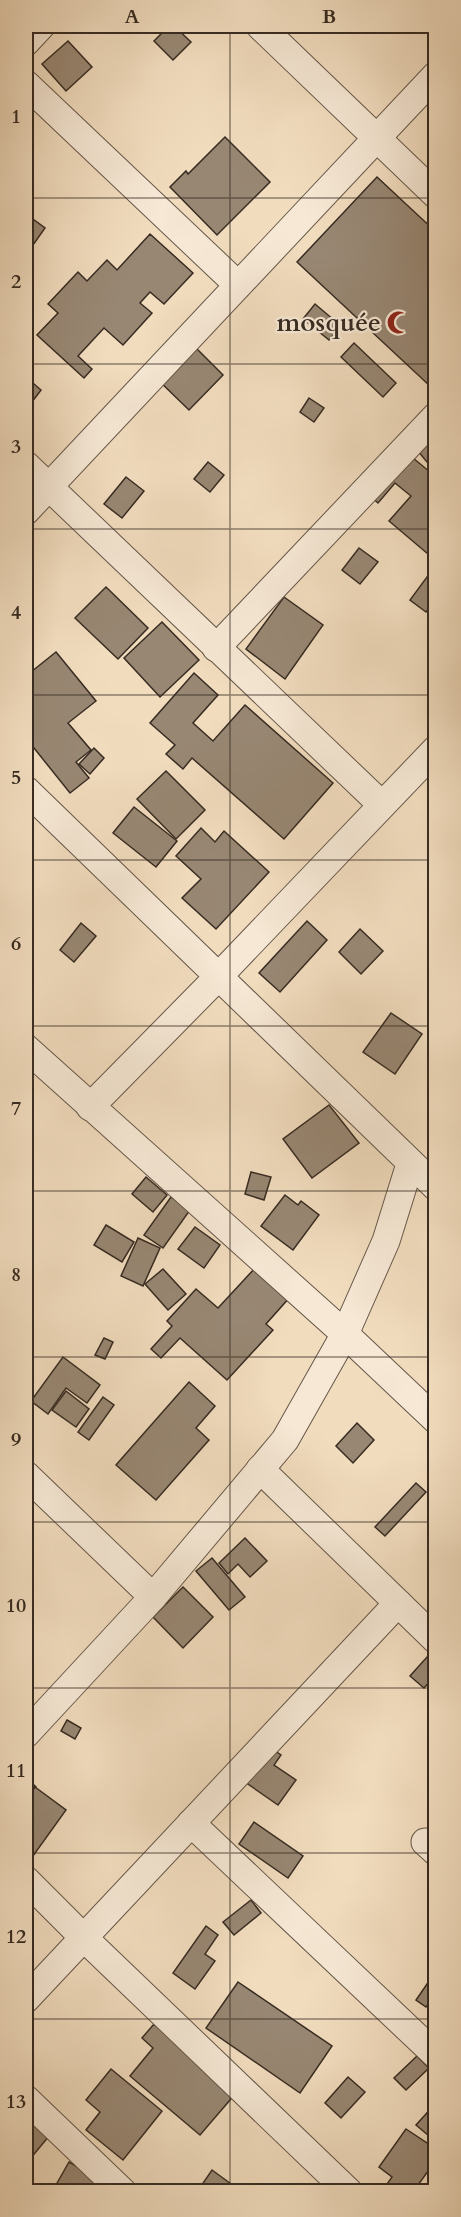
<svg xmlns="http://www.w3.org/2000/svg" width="461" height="2217" font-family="Cardo,serif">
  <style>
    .building { fill: #988773; stroke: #372b22; stroke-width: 1.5 }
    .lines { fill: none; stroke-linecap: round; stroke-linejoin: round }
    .minor-casing { stroke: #665749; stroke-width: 29 }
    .minor { stroke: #f6e8d5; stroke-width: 27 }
    .grid { fill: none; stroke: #372b22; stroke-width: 1.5; stroke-opacity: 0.55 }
    .labels { text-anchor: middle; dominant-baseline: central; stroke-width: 4.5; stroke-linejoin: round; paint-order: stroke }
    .poi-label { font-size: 26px; font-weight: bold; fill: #372b22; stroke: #f6e8d5; text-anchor: end }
    .neatline { fill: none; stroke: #372b22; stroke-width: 2 }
    .grid-label { font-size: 20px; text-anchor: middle; font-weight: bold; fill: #372b22 }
  </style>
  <rect width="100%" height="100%" fill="#f1dcbe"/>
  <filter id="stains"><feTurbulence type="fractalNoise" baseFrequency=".00333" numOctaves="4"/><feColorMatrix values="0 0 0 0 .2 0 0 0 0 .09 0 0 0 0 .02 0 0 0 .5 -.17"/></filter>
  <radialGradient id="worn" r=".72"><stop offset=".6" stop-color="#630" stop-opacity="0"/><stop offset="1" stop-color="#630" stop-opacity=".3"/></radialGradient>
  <g class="building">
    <polygon points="169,26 174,26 191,42 173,60 154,41"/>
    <polygon points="68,41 92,67 66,91 42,64"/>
    <polygon points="225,137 270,182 217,235 170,187 186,171 188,174"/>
    <polygon points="377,177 436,232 436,382 431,387 297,262"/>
    <polygon points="26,214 45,228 26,255"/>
    <polygon points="150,234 193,273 164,304 150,292 140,303 152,313 123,345 104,328 78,356 92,369 84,378 37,335 58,313 48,304 78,272 87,281 107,260 117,270"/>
    <polygon points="315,304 341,326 329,340 303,319"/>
    <polygon points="189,341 223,375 189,410 154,376"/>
    <polygon points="354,343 396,383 383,397 341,357"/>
    <polygon points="26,377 41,390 28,407 26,405"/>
    <polygon points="309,398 324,408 314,422 300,412"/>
    <polygon points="436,434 436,473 413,445"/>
    <polygon points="395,443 436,477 436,510 428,519 436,526 436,544 428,554 389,521 411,496 395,483 378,503 359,486"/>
    <polygon points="208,462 224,475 210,492 194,479"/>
    <polygon points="126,477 144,491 122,518 104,504"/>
    <polygon points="359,548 378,562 360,584 342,570"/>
    <polygon points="427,577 436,584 436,599 426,612 410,600"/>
    <polygon points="106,587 148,628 118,659 75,618"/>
    <polygon points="284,597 323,625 285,679 246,649"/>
    <polygon points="162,622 199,660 160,697 124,658"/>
    <polygon points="56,652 96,701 68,723 91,750 76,762 89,778 70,793 26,738 26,676"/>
    <polygon points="194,673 218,695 193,723 213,741 245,705 333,783 284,839 192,758 183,769 166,754 175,745 150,723"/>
    <polygon points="94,748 104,758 90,774 79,764"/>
    <polygon points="166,771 205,810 176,839 137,799"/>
    <polygon points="134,807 177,841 156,867 113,833"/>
    <polygon points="201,828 215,842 224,831 269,872 216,929 182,898 201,879 176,856"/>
    <polygon points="307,921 327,940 280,992 259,973"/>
    <polygon points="81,923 96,936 74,962 60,950"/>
    <polygon points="360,929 383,951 361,974 339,952"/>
    <polygon points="391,1013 422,1034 395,1074 363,1052"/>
    <polygon points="329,1105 359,1143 312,1178 283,1139"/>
    <polygon points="251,1172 271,1177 264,1200 245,1194"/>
    <polygon points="146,1177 167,1195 153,1212 132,1194"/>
    <polygon points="285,1195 298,1205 301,1201 319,1215 293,1250 261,1226"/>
    <polygon points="171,1197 190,1210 163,1248 144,1235"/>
    <polygon points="106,1225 134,1242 122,1262 94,1245"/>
    <polygon points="195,1227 220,1245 204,1268 178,1249"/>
    <polygon points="138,1238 160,1248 143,1286 121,1276"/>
    <polygon points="256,1267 290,1297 266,1324 273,1330 227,1380 180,1338 161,1358 151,1349 172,1326 167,1321 196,1289 218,1308"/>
    <polygon points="163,1269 186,1294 168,1310 145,1284"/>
    <polygon points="436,1327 436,1339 429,1333"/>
    <polygon points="104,1338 113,1342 105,1359 95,1355"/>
    <polygon points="63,1357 100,1385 87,1403 66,1388 48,1414 31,1401"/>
    <polygon points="189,1382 215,1406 196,1428 209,1440 156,1500 116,1465"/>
    <polygon points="66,1391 89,1409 76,1427 52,1410"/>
    <polygon points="103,1397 114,1405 89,1440 78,1432"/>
    <polygon points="357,1423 374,1440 353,1463 336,1446"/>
    <polygon points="416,1483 426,1492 385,1536 375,1527"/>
    <polygon points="245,1538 267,1561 250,1577 238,1564 228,1574 219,1563"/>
    <polygon points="212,1558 245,1597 229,1610 196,1571"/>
    <polygon points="183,1587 213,1617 183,1648 153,1617"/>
    <polygon points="428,1656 436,1662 436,1675 424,1688 410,1676"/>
    <polygon points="67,1720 81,1728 75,1739 61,1731"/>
    <polygon points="256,1738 281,1755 274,1765 296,1780 278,1805 232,1773"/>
    <polygon points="26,1777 36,1787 26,1798"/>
    <polygon points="35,1787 66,1810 33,1856 26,1851 26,1801"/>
    <polygon points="254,1822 303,1856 288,1878 239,1844"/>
    <polygon points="436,1897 436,1913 428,1905"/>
    <polygon points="251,1900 261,1913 234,1935 223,1922"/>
    <polygon points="206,1926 218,1935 205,1954 215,1961 195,1989 173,1973"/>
    <polygon points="436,1971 436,1994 426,2007 416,2000"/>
    <polygon points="238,1982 332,2046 300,2093 206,2028"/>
    <polygon points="154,2024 236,2093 200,2135 130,2076 153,2048 142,2038"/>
    <polygon points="417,2056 429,2068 406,2090 394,2078"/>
    <polygon points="111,2069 162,2111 123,2160 86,2130 100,2112 86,2100"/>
    <polygon points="348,2077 365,2092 341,2118 325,2103"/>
    <polygon points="436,2103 436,2142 416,2125"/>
    <polygon points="26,2117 49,2136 26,2164"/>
    <polygon points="406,2129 436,2149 436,2160 413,2192 391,2192 385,2187 392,2177 379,2167"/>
    <polygon points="69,2162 99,2179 91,2192 52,2192"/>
    <polygon points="212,2170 242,2192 197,2192"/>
  </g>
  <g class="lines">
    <defs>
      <g id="minor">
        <polyline points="260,26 436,195"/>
        <polyline points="26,42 41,26"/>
        <polyline points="26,84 238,285"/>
        <polyline points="26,465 382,805"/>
        <polyline points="26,511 436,75"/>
        <polyline points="216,648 436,416"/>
        <polyline points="26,790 436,1187"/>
        <polyline points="26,1048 345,1334 436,1420"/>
        <polyline points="90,1107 219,976 436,749"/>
        <polyline points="260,1469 436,1640"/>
        <polyline points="26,1475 153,1597"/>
        <polyline points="26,1734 153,1597 285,1440 345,1334 386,1241 410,1164"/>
        <polyline points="191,1823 436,2055"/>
        <polyline points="425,1842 436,1852"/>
        <polyline points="26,1880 84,1938 349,2192"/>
        <polyline points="26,1999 398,1603"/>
        <polyline points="26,2099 123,2192"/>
      </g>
    </defs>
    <use href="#minor" class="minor-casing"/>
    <use href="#minor" class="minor"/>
  </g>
  <path class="grid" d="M230 26V2192M26 198H436M26 364H436M26 529H436M26 695H436M26 860H436M26 1026H436M26 1191H436M26 1357H436M26 1522H436M26 1688H436M26 1853H436M26 2019H436"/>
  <defs>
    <symbol id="mosque-bare" viewBox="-9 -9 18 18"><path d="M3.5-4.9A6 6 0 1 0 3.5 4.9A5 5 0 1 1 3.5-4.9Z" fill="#8f2418" stroke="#f6e8d5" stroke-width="2.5" paint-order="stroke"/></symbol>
  </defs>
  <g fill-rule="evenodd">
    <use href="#mosque-bare" x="382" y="306" width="33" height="33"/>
  </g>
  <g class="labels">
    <g class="poi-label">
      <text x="381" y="322">mosquée</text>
    </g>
  </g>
  <rect width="461" height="2217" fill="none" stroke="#f1dcbe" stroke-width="66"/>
  <rect x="33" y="33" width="395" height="2151" class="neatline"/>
  <g class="grid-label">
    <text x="132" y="23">A</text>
    <text x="329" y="23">B</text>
    <text x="16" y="123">1</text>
    <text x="16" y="288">2</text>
    <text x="16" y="453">3</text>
    <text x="16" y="619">4</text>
    <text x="16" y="784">5</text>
    <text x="16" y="950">6</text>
    <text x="16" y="1115">7</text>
    <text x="16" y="1281">8</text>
    <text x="16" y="1446">9</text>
    <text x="16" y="1612">10</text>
    <text x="16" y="1777">11</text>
    <text x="16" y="1943">12</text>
    <text x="16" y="2108">13</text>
  </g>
  <rect width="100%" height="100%" filter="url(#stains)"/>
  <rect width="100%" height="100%" fill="url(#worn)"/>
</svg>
